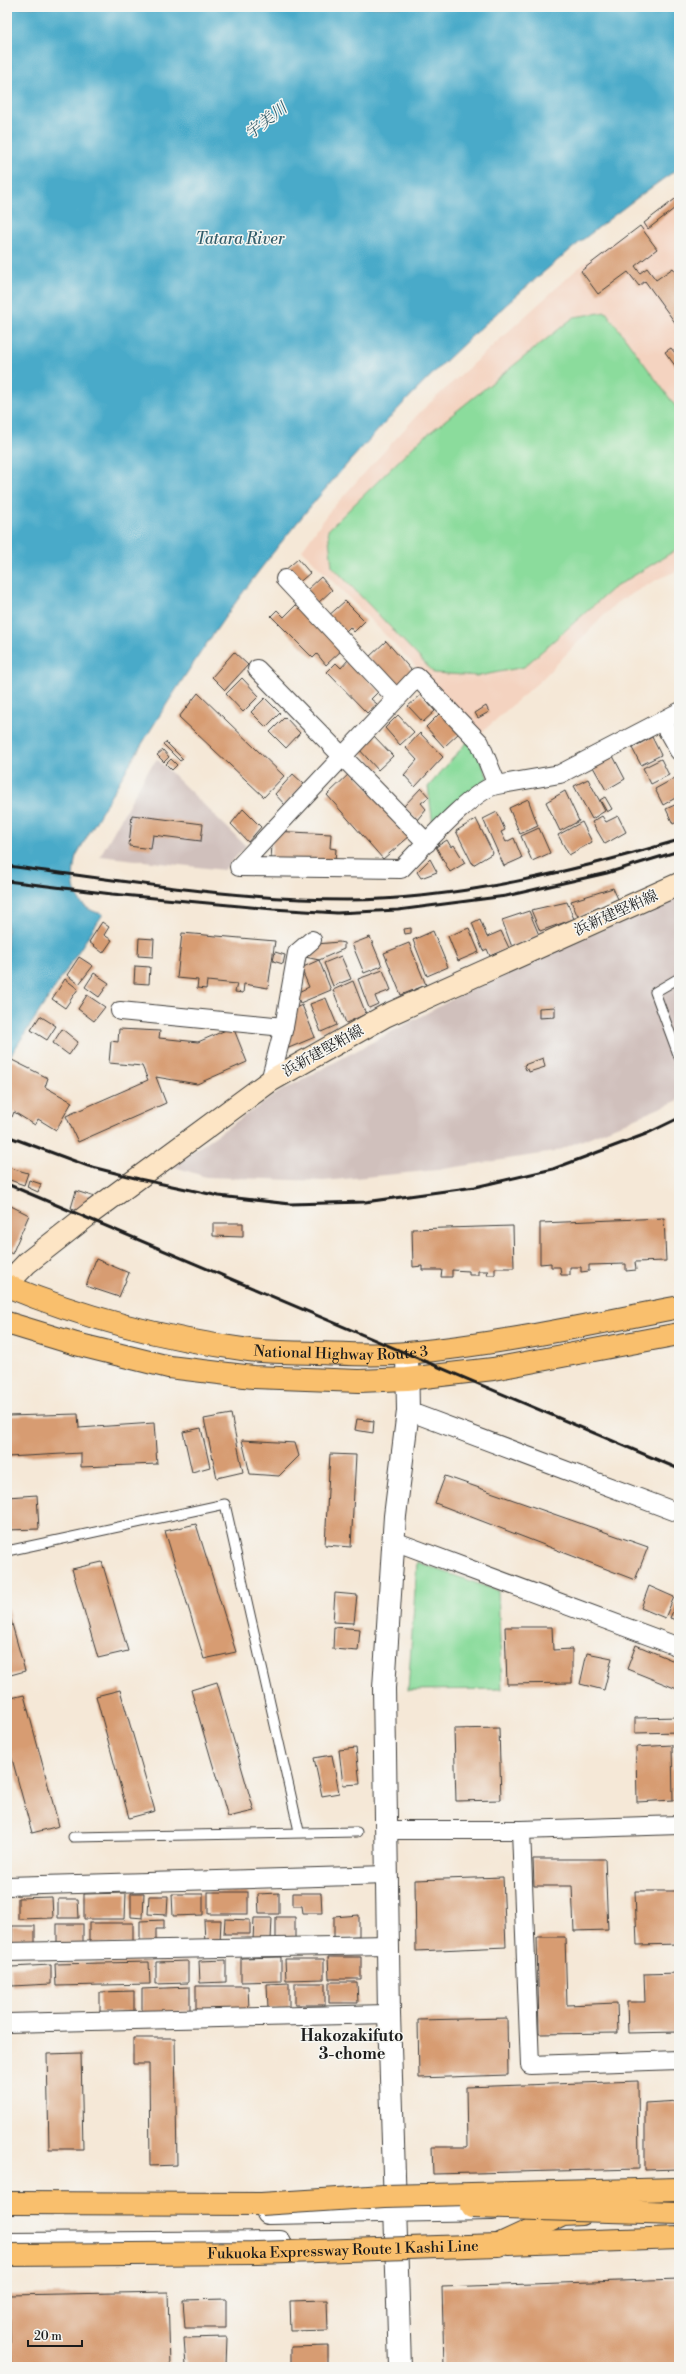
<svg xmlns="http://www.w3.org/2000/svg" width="686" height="2374" font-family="'Libre Bodoni','Noto Serif JP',serif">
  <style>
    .built { fill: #f4d3c0 }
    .industrial { fill: #d0c0bc }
    .green { fill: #8bdc9c; stroke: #547c5c }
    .water { fill: #4aaac9; stroke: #336372 }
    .building { fill: #d79c72 }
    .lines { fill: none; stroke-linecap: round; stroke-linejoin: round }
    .service-casing { stroke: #3d3b38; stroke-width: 11 }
    .minor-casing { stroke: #3d3b38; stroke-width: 20 }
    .tertiary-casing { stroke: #3d3b38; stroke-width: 24 }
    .secondary-casing { stroke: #3d3b38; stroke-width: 24 }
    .trunk-casing { stroke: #3d3b38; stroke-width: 24 }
    .motorway-casing { stroke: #3d3b38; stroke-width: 24 }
    .service { stroke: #fff; stroke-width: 9 }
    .minor { stroke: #fff; stroke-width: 18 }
    .tertiary { stroke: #fff; stroke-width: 22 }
    .secondary { stroke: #fde5c5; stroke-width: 22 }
    .trunk { stroke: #f9bf6d; stroke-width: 22 }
    .motorway { stroke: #f9bf6d; stroke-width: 22 }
    .rail { stroke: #1c1c1c; stroke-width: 3 }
    .motorway-bridge-casing { stroke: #3d3b38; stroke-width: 24; stroke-linecap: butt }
    .motorway-bridge { stroke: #f9bf6d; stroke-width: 22 }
    .labels { text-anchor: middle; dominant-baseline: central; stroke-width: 3; stroke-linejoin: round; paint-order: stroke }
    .street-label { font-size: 15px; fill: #1c1c1c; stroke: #f6f6f2 }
    .water-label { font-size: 16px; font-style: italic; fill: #315c6a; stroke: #f6f6f2 }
    .neighbourhood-label { font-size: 16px; font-weight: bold; fill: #1c1c1c; stroke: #f6f6f2 }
  </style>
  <rect width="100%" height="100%" fill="#f6f6f2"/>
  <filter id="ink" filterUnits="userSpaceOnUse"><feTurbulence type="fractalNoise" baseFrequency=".025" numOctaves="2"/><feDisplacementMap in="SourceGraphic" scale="8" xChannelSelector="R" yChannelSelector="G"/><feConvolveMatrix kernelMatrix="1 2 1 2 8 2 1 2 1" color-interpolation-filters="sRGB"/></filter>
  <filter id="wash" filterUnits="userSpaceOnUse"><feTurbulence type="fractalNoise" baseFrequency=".012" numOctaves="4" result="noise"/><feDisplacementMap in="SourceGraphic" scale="16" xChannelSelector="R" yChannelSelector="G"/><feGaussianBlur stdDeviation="0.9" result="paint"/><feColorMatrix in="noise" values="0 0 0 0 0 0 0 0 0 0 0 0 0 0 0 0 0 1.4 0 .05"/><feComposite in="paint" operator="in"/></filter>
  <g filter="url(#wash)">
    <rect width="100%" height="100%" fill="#f5e8d7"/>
    <polygon class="built" points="679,194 679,570 658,579 616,603 542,679 481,733 302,550 328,513 421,411 576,270"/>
    <g class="industrial">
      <polygon points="157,759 246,846 224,870 100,856 147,772"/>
      <polygon points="679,895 679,1100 554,1152 437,1170 324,1181 206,1177 172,1166 279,1092 481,984"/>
    </g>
    <g class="green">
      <polygon points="606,312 679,411 679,548 612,589 524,667 479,676 434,673 332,566 328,530 418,442 574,317"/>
      <polygon points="467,742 476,749 488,778 433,825 428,787"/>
      <polygon points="417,1562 498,1591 502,1689 408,1690"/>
    </g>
    <path class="water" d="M7 7H679V168C511 284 344 449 226 616 171 693 123 774 76 856 70 883 72 908 103 914L7 1061Z"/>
    <g id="blocks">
      <g class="building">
        <polygon points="679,196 679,205 648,229 644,223"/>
        <polygon points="640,226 657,249 635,266 640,273 647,268 656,280 673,268 679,276 679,328 645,281 639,286 628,272 598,294 581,271"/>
        <polygon points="671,348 679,358 679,371 665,352"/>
        <polygon points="298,559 310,573 296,585 284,571"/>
        <polygon points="321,577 332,590 317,604 306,591"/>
        <polygon points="345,601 365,621 354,632 350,627 343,634 327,617"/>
        <polygon points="298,603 342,650 326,665 317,654 313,658 271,616 277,610 284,617"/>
        <polygon points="386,641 413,672 395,688 368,658"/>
        <polygon points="234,652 248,665 225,690 212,677"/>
        <polygon points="348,660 379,691 371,699 377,704 367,713 327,672 336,663 341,668"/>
        <polygon points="242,678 259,696 243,712 226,694"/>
        <polygon points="198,693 284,776 264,797 179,717"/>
        <polygon points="421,695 435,711 423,722 408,706"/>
        <polygon points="265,698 280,713 266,727 251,712"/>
        <polygon points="486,706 489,712 478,718 475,713"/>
        <polygon points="441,712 460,732 444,747 426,727"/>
        <polygon points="398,715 414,732 400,745 385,728"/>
        <polygon points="285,717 300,733 286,748 270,732"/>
        <polygon points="420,733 443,757 415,787 404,775 417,760 406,748"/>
        <polygon points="373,735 393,756 378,770 358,748"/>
        <polygon points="652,737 661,755 641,765 632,748"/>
        <polygon points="166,742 183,759 180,761 163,744"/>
        <polygon points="163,750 169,757 164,762 157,755"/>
        <polygon points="613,756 625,779 606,790 593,767"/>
        <polygon points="171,759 177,765 172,770 166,764"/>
        <polygon points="661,759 669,775 651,784 643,768"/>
        <polygon points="352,771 410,836 383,859 327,795"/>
        <polygon points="293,774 304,784 285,805 275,794"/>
        <polygon points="675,778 679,786 679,796 663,805 655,789"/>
        <polygon points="588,779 605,811 592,819 574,786"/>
        <polygon points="421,788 429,797 421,803 426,809 417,820 404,806"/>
        <polygon points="565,791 579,821 560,831 546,802"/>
        <polygon points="605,797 612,809 607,812 600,800"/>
        <polygon points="528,799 538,826 520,834 509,808"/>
        <polygon points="679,803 679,821 673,824 666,809"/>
        <polygon points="243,809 261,827 248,842 231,824"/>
        <polygon points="497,812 505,830 501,832 506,842 514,838 522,858 504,866 483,819"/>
        <polygon points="132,815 203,824 201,841 153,835 151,849 129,846"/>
        <polygon points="602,816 606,822 618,816 626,832 605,844 592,822"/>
        <polygon points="476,819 493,853 473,865 456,831"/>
        <polygon points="582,822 592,842 569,855 558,835"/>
        <polygon points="539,828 550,853 532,861 521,836"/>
        <polygon points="273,831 331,834 330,848 336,849 335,862 271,859"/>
        <polygon points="447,840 451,847 454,845 465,863 450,872 436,847"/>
        <polygon points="430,859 437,872 421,878 417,872"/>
        <polygon points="613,888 618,899 578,917 571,901"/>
        <polygon points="567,902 574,919 540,931 531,910"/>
        <polygon points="529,911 539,935 512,947 502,920"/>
        <polygon points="480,919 487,937 501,931 509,948 490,956 487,949 483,951 472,923"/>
        <polygon points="102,922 109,927 104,935 112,940 103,953 89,942"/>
        <polygon points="411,928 411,933 405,934 404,929"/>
        <polygon points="469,928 479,952 458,961 448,936"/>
        <polygon points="433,931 448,967 427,976 413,940"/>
        <polygon points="182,933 275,941 268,988 244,984 243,993 235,992 237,984 207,981 206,989 197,988 198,980 177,978"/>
        <polygon points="370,937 382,966 364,973 352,944"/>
        <polygon points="139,938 154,939 153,957 138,956"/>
        <polygon points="339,942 344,943 344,949 319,960 305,957 317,944"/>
        <polygon points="409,943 426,985 401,995 384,953"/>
        <polygon points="275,952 285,955 283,964 273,961"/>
        <polygon points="341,956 351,979 333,986 324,963"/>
        <polygon points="79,957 93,966 79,984 67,975"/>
        <polygon points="319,960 331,990 300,1003 296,993 309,987 301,968"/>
        <polygon points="135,966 150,967 149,984 134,983"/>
        <polygon points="383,970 391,990 375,996 378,1004 369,1008 358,979"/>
        <polygon points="94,973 109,983 99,997 85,987"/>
        <polygon points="65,979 78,989 65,1008 52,999"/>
        <polygon points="353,981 366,1014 346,1023 333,990"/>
        <polygon points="87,995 105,1007 94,1021 78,1009"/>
        <polygon points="326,998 337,1025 321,1032 310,1004"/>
        <polygon points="302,1005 315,1037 284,1050 291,1010"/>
        <polygon points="555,1007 555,1017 539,1018 539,1008"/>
        <polygon points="40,1016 56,1026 47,1040 31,1030"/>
        <polygon points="233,1027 247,1062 197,1084 156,1077 166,1103 78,1142 66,1116 148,1080 142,1066 109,1063 111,1041 118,1042 119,1029 160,1031 159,1038 198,1042"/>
        <polygon points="62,1029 78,1042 69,1055 53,1043"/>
        <polygon points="543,1058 545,1067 529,1072 528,1069 526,1070 524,1065"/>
        <polygon points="12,1060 48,1078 45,1087 72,1102 56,1130 38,1119 35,1125 14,1112 12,1117 7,1114 7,1068"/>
        <polygon points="7,1167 28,1173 24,1185 7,1179"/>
        <polygon points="29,1180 41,1184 38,1192 27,1187"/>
        <polygon points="76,1191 98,1198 86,1212 71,1208"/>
        <polygon points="7,1204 29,1215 12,1254 7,1251"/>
        <polygon points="664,1218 666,1261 635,1262 636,1270 626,1271 626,1264 589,1265 589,1271 581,1272 581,1267 570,1267 570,1275 561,1275 560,1267 551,1267 551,1263 540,1264 540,1223"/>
        <polygon points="213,1223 243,1223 243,1237 213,1236"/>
        <polygon points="513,1226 514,1268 495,1268 495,1275 487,1275 488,1271 478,1271 478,1275 469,1275 469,1271 452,1270 452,1277 441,1277 442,1270 422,1270 422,1266 413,1267 412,1229"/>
        <polygon points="96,1259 129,1273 119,1297 86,1286"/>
        <polygon points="78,1414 79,1428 154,1423 157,1464 81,1467 81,1453 7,1457 7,1416"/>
        <polygon points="231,1414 243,1472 217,1478 204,1419"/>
        <polygon points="357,1419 374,1421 373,1433 355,1430"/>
        <polygon points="201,1428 210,1467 192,1472 183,1432"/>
        <polygon points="242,1440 295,1443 299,1456 279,1476 250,1474"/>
        <polygon points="330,1454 356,1455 351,1547 325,1545"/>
        <polygon points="445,1476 648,1547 635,1580 435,1503"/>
        <polygon points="37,1495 39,1529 7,1530 7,1497"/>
        <polygon points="196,1524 236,1652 204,1659 165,1531"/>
        <polygon points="102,1562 128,1651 98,1658 72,1569"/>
        <polygon points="649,1586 674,1597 665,1618 641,1608"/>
        <polygon points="335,1593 357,1595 354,1623 333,1622"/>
        <polygon points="679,1597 679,1621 670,1618"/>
        <polygon points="7,1606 25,1671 7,1676"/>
        <polygon points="334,1627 360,1629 358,1651 333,1649"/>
        <polygon points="505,1627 552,1627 553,1650 572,1649 572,1683 507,1684"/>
        <polygon points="636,1645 679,1663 677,1689 627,1669"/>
        <polygon points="587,1653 612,1658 604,1690 580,1684"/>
        <polygon points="217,1682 254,1811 228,1817 191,1690"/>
        <polygon points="120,1690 155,1811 129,1818 96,1696"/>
        <polygon points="24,1695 59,1826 32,1833 7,1740 7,1699"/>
        <polygon points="679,1717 679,1732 635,1733 635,1718"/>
        <polygon points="499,1728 501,1800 456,1801 454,1729"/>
        <polygon points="672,1745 673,1800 637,1802 636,1747"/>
        <polygon points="356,1748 360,1784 343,1785 339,1750"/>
        <polygon points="332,1755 339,1793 322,1796 314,1758"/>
        <polygon points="533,1859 605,1859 608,1930 574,1931 572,1886 534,1886"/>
        <polygon points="503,1877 506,1947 416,1951 415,1880"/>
        <polygon points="635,1891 679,1891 679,1944 637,1945"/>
        <rect x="208" y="1892" width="40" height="22"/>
        <polygon points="126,1893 125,1919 84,1919 84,1894"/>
        <polygon points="131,1893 144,1893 143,1918 131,1917"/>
        <polygon points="279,1893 279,1914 259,1914 258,1894"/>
        <polygon points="293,1893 321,1893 322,1913 303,1913 302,1906 293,1906"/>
        <polygon points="172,1894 203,1894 203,1915 173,1916"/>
        <polygon points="149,1896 168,1896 167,1915 148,1914"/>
        <polygon points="52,1897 53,1918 18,1919 18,1898"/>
        <polygon points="58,1899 78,1899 79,1918 58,1918"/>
        <polygon points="359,1915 359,1936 334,1937 334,1917"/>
        <polygon points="276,1917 295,1917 295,1940 276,1941"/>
        <polygon points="254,1918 272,1918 271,1940 253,1940"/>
        <polygon points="225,1919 250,1920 250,1934 224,1934"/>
        <polygon points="164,1920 164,1929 156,1929 156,1943 140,1943 140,1921"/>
        <polygon points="204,1920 221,1920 220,1943 205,1943"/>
        <rect x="89" y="1923" width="44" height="21"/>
        <rect x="57" y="1924" width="26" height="22"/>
        <rect x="12" y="1926" width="23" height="20"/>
        <polygon points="537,1937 565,1937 567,2005 617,2003 618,2033 539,2034"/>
        <polygon points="281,1957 281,1981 241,1982 241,1958"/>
        <polygon points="328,1957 361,1957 361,1979 329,1979"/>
        <polygon points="285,1959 324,1959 324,1979 286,1980"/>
        <polygon points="226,1960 226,1982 200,1983 199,1961"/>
        <polygon points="188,1961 188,1983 156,1984 156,1962"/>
        <polygon points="149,1962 150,1984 56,1986 55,1964"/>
        <polygon points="51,1965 51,1984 12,1986 11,1967"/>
        <polygon points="679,1973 679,2032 628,2033 627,2002 645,2002 644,1974"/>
        <polygon points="329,1982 357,1982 358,2003 329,2003"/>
        <polygon points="289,1983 289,2008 268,2009 267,1984"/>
        <rect x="295" y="1983" width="30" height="22"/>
        <polygon points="196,1986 248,1986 249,2010 196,2011"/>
        <polygon points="190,1987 190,2011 142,2013 142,1989"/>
        <polygon points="134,1991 134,2011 100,2012 100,1992"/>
        <polygon points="507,2018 508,2075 419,2078 418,2020"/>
        <polygon points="133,2038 175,2038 177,2165 150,2166 149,2064 133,2064"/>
        <polygon points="81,2053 83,2149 49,2149 47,2054"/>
        <polygon points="638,2081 639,2169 433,2174 432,2147 467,2147 466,2087"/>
        <polygon points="679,2101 679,2169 645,2170 645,2103"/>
        <polygon points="679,2279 679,2367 444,2367 442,2287"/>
        <polygon points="168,2292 170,2367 11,2367 9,2295"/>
        <polygon points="226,2299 226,2328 185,2328 183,2300"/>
        <polygon points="327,2300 328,2330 291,2331 290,2301"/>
        <polygon points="227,2337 226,2366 186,2366 184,2338"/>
        <polygon points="328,2346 328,2367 291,2367 291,2347"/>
      </g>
    </g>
  </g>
  <g filter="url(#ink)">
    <use href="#blocks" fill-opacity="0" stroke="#3d3b38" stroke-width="1"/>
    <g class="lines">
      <defs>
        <g id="service">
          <polyline points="679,978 655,992 679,1057"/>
          <polyline points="7,1551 225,1504 299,1831"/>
          <polyline points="73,1837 357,1832"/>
        </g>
        <g id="minor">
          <polyline points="285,579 396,698"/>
          <polyline points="257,669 427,843"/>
          <polyline points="662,721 679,751"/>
          <path d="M497 785 480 743 417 677 239 867 401 869C420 850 473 789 497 785L560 774 679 712"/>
          <polyline points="120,1011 284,1027"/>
          <polyline points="270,1081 284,1027 297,953 312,940"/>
          <polyline points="408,1411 679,1513"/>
          <polyline points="394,1541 679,1647"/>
          <polyline points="387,1830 521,1830 679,1825"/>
          <polyline points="521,1830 530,2065 679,2060"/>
          <polyline points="7,1886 387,1875"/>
          <polyline points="7,1952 389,1945"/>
          <polyline points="7,2023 389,2014"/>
        </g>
        <g id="tertiary">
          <polyline points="268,2213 492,2209"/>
          <polyline points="7,2244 280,2242"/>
          <polyline points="400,2367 389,2014 384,1688 395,1516 408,1411 407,1353"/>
        </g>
        <polyline id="secondary" points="7,1284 27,1263 92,1212 270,1081 385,1016 679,884"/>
        <g id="trunk">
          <path id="s1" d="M7 1286C84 1318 167 1339 249 1350 272 1353 295 1352 318 1353 348 1354 378 1356 408 1353 499 1344 589 1325 679 1307"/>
          <polyline points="7,1323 76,1344 169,1367 253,1377 359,1381 407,1379 493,1369 679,1334"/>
        </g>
        <g id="motorway">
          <polyline points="7,2203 261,2204"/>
          <polyline points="508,2244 679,2238"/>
          <polyline points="498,2245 563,2215 581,2214"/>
        </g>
      </defs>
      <use href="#service" class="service-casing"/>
      <use href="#minor" class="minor-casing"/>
      <use href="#tertiary" class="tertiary-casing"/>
      <use href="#secondary" class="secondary-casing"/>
      <use href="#trunk" class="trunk-casing"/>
      <use href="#motorway" class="motorway-casing"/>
      <use href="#service" class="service"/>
      <use href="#minor" class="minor"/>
      <use href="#tertiary" class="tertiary"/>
      <use href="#secondary" class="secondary"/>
      <use href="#trunk" class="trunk"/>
      <use href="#motorway" class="motorway"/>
      <g class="rail">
        <path d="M7 866C120 880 233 900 347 900 460 899 571 872 679 840"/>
        <polyline points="7,881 112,894 273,909 337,913 398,910 506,896 607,873 679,851"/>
        <polyline points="7,1136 88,1166 139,1179 219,1196 290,1204 365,1202 475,1187 553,1169 646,1134 679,1118"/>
        <polyline points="7,1184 679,1469"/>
      </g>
      <defs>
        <g id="motorway-bridge">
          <polyline points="261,2204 384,2196 679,2189"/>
          <polyline points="472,2207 679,2213"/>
          <path id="s2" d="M7 2255 257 2253 498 2245"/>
        </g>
      </defs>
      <use href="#motorway-bridge" class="motorway-bridge-casing"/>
      <use href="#motorway-bridge" class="motorway-bridge"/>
    </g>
  </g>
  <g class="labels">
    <g class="street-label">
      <text transform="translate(616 913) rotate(-24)">浜新建堅粕線</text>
      <text transform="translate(323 1051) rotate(-29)">浜新建堅粕線</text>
      <text stroke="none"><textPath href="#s1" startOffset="343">National Highway Route 3</textPath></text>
      <text stroke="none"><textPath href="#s2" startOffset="336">Fukuoka Expressway Route 1 Kashi Line</textPath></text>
    </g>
    <g class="water-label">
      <text transform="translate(266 121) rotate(-38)">宇美川</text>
      <text x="240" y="239">Tatara River</text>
    </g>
    <g class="neighbourhood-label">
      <text x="352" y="2036">Hakozakifuto<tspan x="352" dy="18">3-chome</tspan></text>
    </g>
  </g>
  <rect width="686" height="2374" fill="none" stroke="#f6f6f2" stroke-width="24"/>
  <path d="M28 2340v6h54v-6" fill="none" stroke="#1c1c1c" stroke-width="2"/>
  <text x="34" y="2340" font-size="12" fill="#1c1c1c" stroke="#f6f6f2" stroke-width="3" paint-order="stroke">20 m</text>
</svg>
